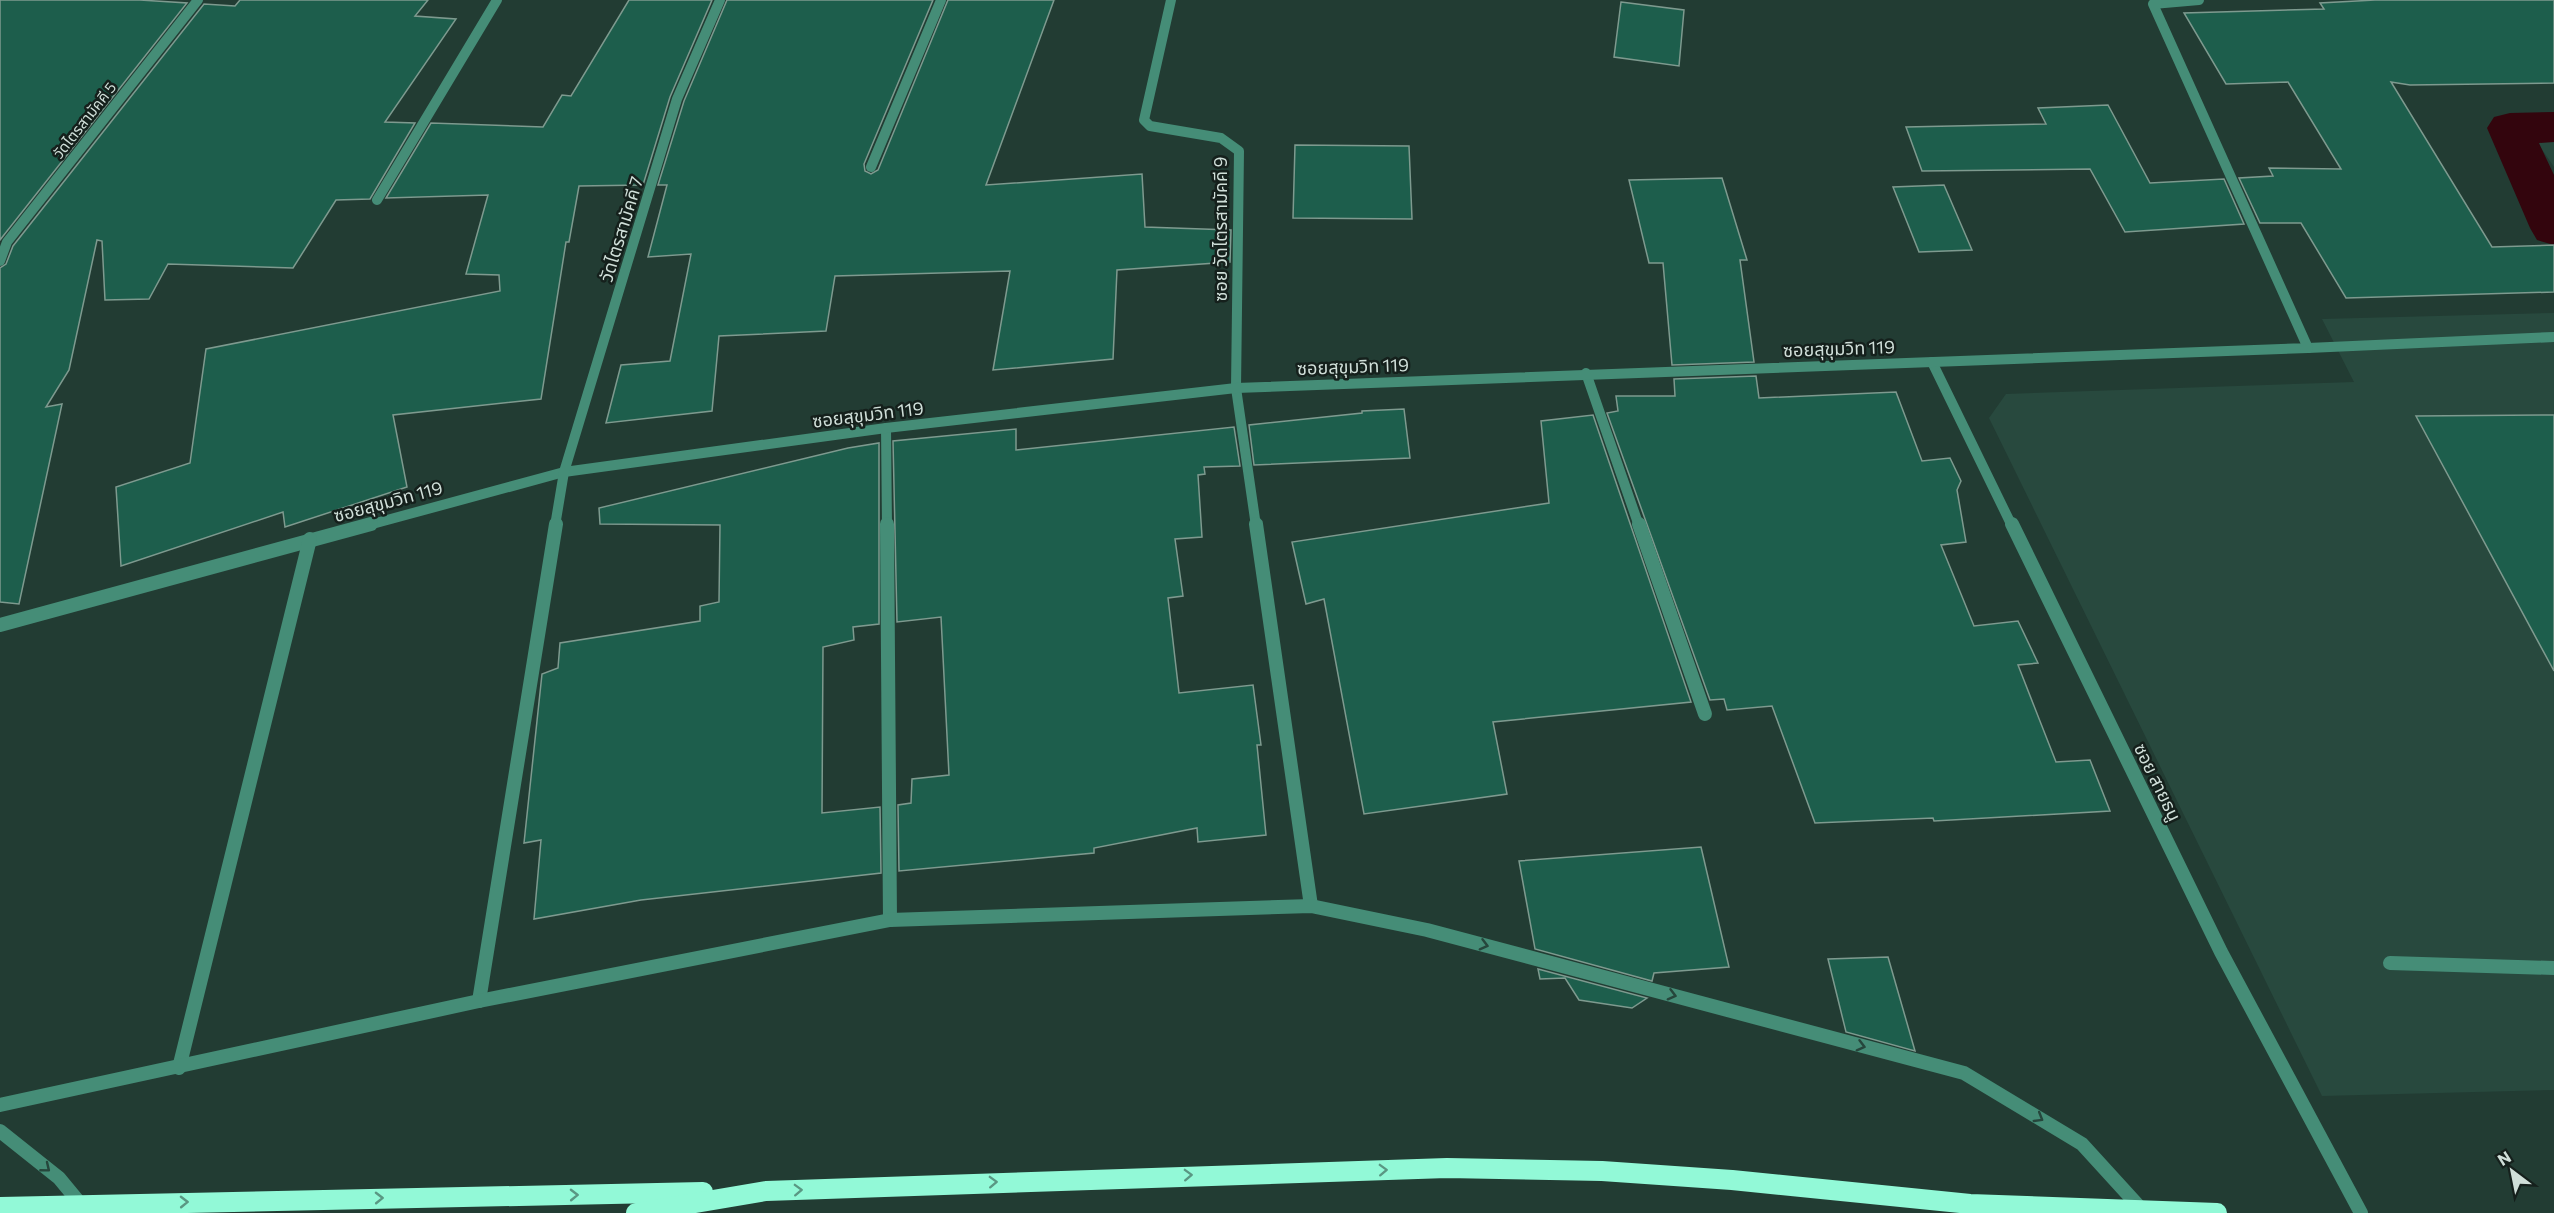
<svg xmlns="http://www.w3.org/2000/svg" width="2554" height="1213" font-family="Commissioner,'Noto Sans Thai',sans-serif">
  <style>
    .built { fill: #28493e }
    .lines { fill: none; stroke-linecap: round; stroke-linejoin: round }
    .canal { fill: #33050d; fill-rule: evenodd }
    .building { fill: #1d5e4c; stroke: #7e9a8f; stroke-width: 1.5 }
    .service-far1 { stroke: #458d77; stroke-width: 10 }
    .service { stroke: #458d77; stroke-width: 14 }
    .minor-far1 { stroke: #458d77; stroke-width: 10 }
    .minor { stroke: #458d77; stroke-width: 14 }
    .motorway-bridge { stroke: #92f9d7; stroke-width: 20 }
    .oneway { stroke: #26463c }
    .oneway2 { stroke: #5a9783 }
    .labels { text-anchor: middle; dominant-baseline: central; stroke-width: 5; stroke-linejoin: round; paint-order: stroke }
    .far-street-label { font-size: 15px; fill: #d0dfd9; stroke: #15201c }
    .street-label { font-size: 18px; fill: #d0dfd9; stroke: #15201c }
  </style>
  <rect width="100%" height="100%" fill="#223c33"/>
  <g class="built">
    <polygon points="2554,131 2554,167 2530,132"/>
    <polygon points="2554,313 2554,1090 2322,1096 1989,418 2006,394 2354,382 2322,319"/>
  </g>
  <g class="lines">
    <polygon class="canal" points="2554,112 2554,142 2539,143 2554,175 2554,245 2537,240 2530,228 2487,128 2494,117 2510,113"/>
  </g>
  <g class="building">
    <polygon points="0,0 140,0 187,3 0,240"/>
    <polygon points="240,0 428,0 415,16 456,19 385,122 415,123 370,199 336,200 293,268 168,264 149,299 105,300 102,241 97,240 69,370 46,407 62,404 19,604 0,602 0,268 6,264 13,246 204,4 235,6"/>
    <polygon points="629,0 712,0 670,97 643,185 579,186 569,242 566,242 541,399 393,415 407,487 285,527 283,512 121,566 116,487 190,463 206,349 500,291 499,275 466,274 488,195 386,198 431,123 543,127 562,95 571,96"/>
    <polygon points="727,0 933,0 864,164 865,171 871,174 878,170 948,0 1054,0 986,185 1142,174 1145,227 1231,230 1230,262 1117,270 1113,359 993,370 1010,271 835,276 826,331 719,336 712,411 606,423 621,365 670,361 691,254 648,257 667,185 658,185 684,101"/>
    <polygon points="2375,0 2554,0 2554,83 2410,85 2391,82 2492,247 2554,245 2554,292 2346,298 2301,223 2260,223 2239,178 2273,176 2269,168 2341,169 2288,82 2226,84 2184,13 2324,9 2320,3"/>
    <polygon points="1621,2 1684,10 1679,66 1614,57"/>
    <polygon points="2108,105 2150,183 2224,179 2244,224 2125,232 2090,169 1922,171 1906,127 2046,124 2038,108"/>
    <polygon points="1295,145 1409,146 1412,219 1293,218"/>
    <polygon points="1722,178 1747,260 1740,260 1754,362 1672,365 1663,263 1649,263 1629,180"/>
    <polygon points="1944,185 1972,250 1919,252 1893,187"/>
    <polygon points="1756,376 1759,398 1896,392 1922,461 1950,458 1961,481 1957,490 1966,542 1941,545 1974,626 2018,621 2038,663 2018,665 2056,762 2090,760 2110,811 1934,821 1933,818 1815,823 1772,706 1727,710 1724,699 1710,700 1607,413 1618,411 1616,396 1675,396 1674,379"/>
    <polygon points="1404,409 1410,458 1254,465 1249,425 1362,413 1362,411"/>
    <polygon points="1593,415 1691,702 1493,722 1507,794 1364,814 1324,599 1306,604 1292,542 1549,503 1541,421"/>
    <polygon points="2554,415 2554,671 2416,416"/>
    <polygon points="1234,427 1240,466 1204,467 1205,474 1198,475 1202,537 1175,539 1183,596 1168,598 1179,693 1253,685 1261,745 1257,745 1266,835 1198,842 1197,828 1094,848 1094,853 899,871 898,805 911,803 912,779 949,775 941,617 897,622 893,441 1016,429 1016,450"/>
    <polygon points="879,443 879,624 853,627 854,640 823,647 822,813 880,807 881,873 641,900 534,919 541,840 524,843 542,674 558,668 560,643 700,621 700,606 719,602 720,525 600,524 599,508 848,448"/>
    <polygon points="1701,847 1729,967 1654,973 1652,981 1535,949 1519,861"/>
    <polygon points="1888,957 1915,1051 1846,1032 1828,959"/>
    <polygon points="1538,969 1647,998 1632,1008 1579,1000 1565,978 1540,979"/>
  </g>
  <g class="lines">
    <polyline class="service-far1" points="2308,348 2554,337"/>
    <polyline class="service" points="2390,963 2554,968"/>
    <g class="minor-far1">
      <polyline points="1171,0 1144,120 1150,126 1221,138 1239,151 1236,388 1256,526"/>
      <polyline points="871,167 941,0"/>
      <polyline points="377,200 497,0"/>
      <polyline points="0,261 7,242 198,0"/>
      <polyline points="1932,362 2012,526"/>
      <polyline points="1586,373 1639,526"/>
      <polyline points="886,428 887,526"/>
      <polyline points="365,526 564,472 886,428 1236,388 2308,348 2153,4 2199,0"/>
      <polyline points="555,526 564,472 677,99 720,0"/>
    </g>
    <g class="minor">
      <polyline points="887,524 890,920"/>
      <polyline points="1256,524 1311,906"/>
      <polyline points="1639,524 1705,714"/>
      <polyline points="2012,524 2221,952 2361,1213"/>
      <polyline points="0,625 371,524"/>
      <polyline points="479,1001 556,524"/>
      <polyline points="179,1068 310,539"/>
      <polyline points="0,1105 479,1001 890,920 1311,906 1427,930 1964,1073 2082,1144 2144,1212"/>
      <polyline points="0,1131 59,1178 83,1207"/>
    </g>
    <g class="motorway-bridge">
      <polyline points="0,1207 703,1192"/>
      <polyline points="636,1213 766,1191 1447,1168 1602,1171 1732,1180 1970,1204 2217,1213"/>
    </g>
  </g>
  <defs><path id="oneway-chevron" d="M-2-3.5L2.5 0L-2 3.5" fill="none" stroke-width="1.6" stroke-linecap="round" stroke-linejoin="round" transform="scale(1.5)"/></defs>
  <g class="oneway">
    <use href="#oneway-chevron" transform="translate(1484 945) rotate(15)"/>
    <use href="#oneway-chevron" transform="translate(1672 995) rotate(15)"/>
    <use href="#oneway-chevron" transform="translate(1861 1046) rotate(15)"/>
    <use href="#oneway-chevron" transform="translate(2039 1118) rotate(31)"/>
    <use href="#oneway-chevron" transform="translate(46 1168) rotate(39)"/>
  </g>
  <g class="oneway2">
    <use href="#oneway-chevron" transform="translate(1383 1170) rotate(-2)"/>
    <use href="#oneway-chevron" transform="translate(1188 1175) rotate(-2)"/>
    <use href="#oneway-chevron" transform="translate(993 1182) rotate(-2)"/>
    <use href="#oneway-chevron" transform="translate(798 1190) rotate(-2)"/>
    <use href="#oneway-chevron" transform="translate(574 1195) rotate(-1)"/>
    <use href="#oneway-chevron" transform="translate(379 1198) rotate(-1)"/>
    <use href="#oneway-chevron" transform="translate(184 1202) rotate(-1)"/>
  </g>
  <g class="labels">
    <g class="far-street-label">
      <text transform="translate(84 120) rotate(-52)">วัดไตรสามัคคี 5</text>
    </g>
    <g class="street-label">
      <text transform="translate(621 229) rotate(-73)">วัดไตรสามัคคี 7</text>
      <text transform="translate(1220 229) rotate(-90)">ซอย วัดไตรสามัคคี 9</text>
      <text transform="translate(1839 348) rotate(-2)">ซอยสุขุมวิท 119</text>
      <text transform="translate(1353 366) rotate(-2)">ซอยสุขุมวิท 119</text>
      <text transform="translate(868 414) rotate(-7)">ซอยสุขุมวิท 119</text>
      <text transform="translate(388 501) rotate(-15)">ซอยสุขุมวิท 119</text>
      <text transform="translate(2158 782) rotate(64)">ซอย สายธนู</text>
    </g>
  </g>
  <g transform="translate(2512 1171) rotate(328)" stroke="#15201c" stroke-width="4.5" paint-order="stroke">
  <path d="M0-4.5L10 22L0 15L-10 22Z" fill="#d0dfd9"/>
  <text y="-9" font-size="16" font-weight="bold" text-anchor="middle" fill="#d0dfd9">N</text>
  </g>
</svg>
